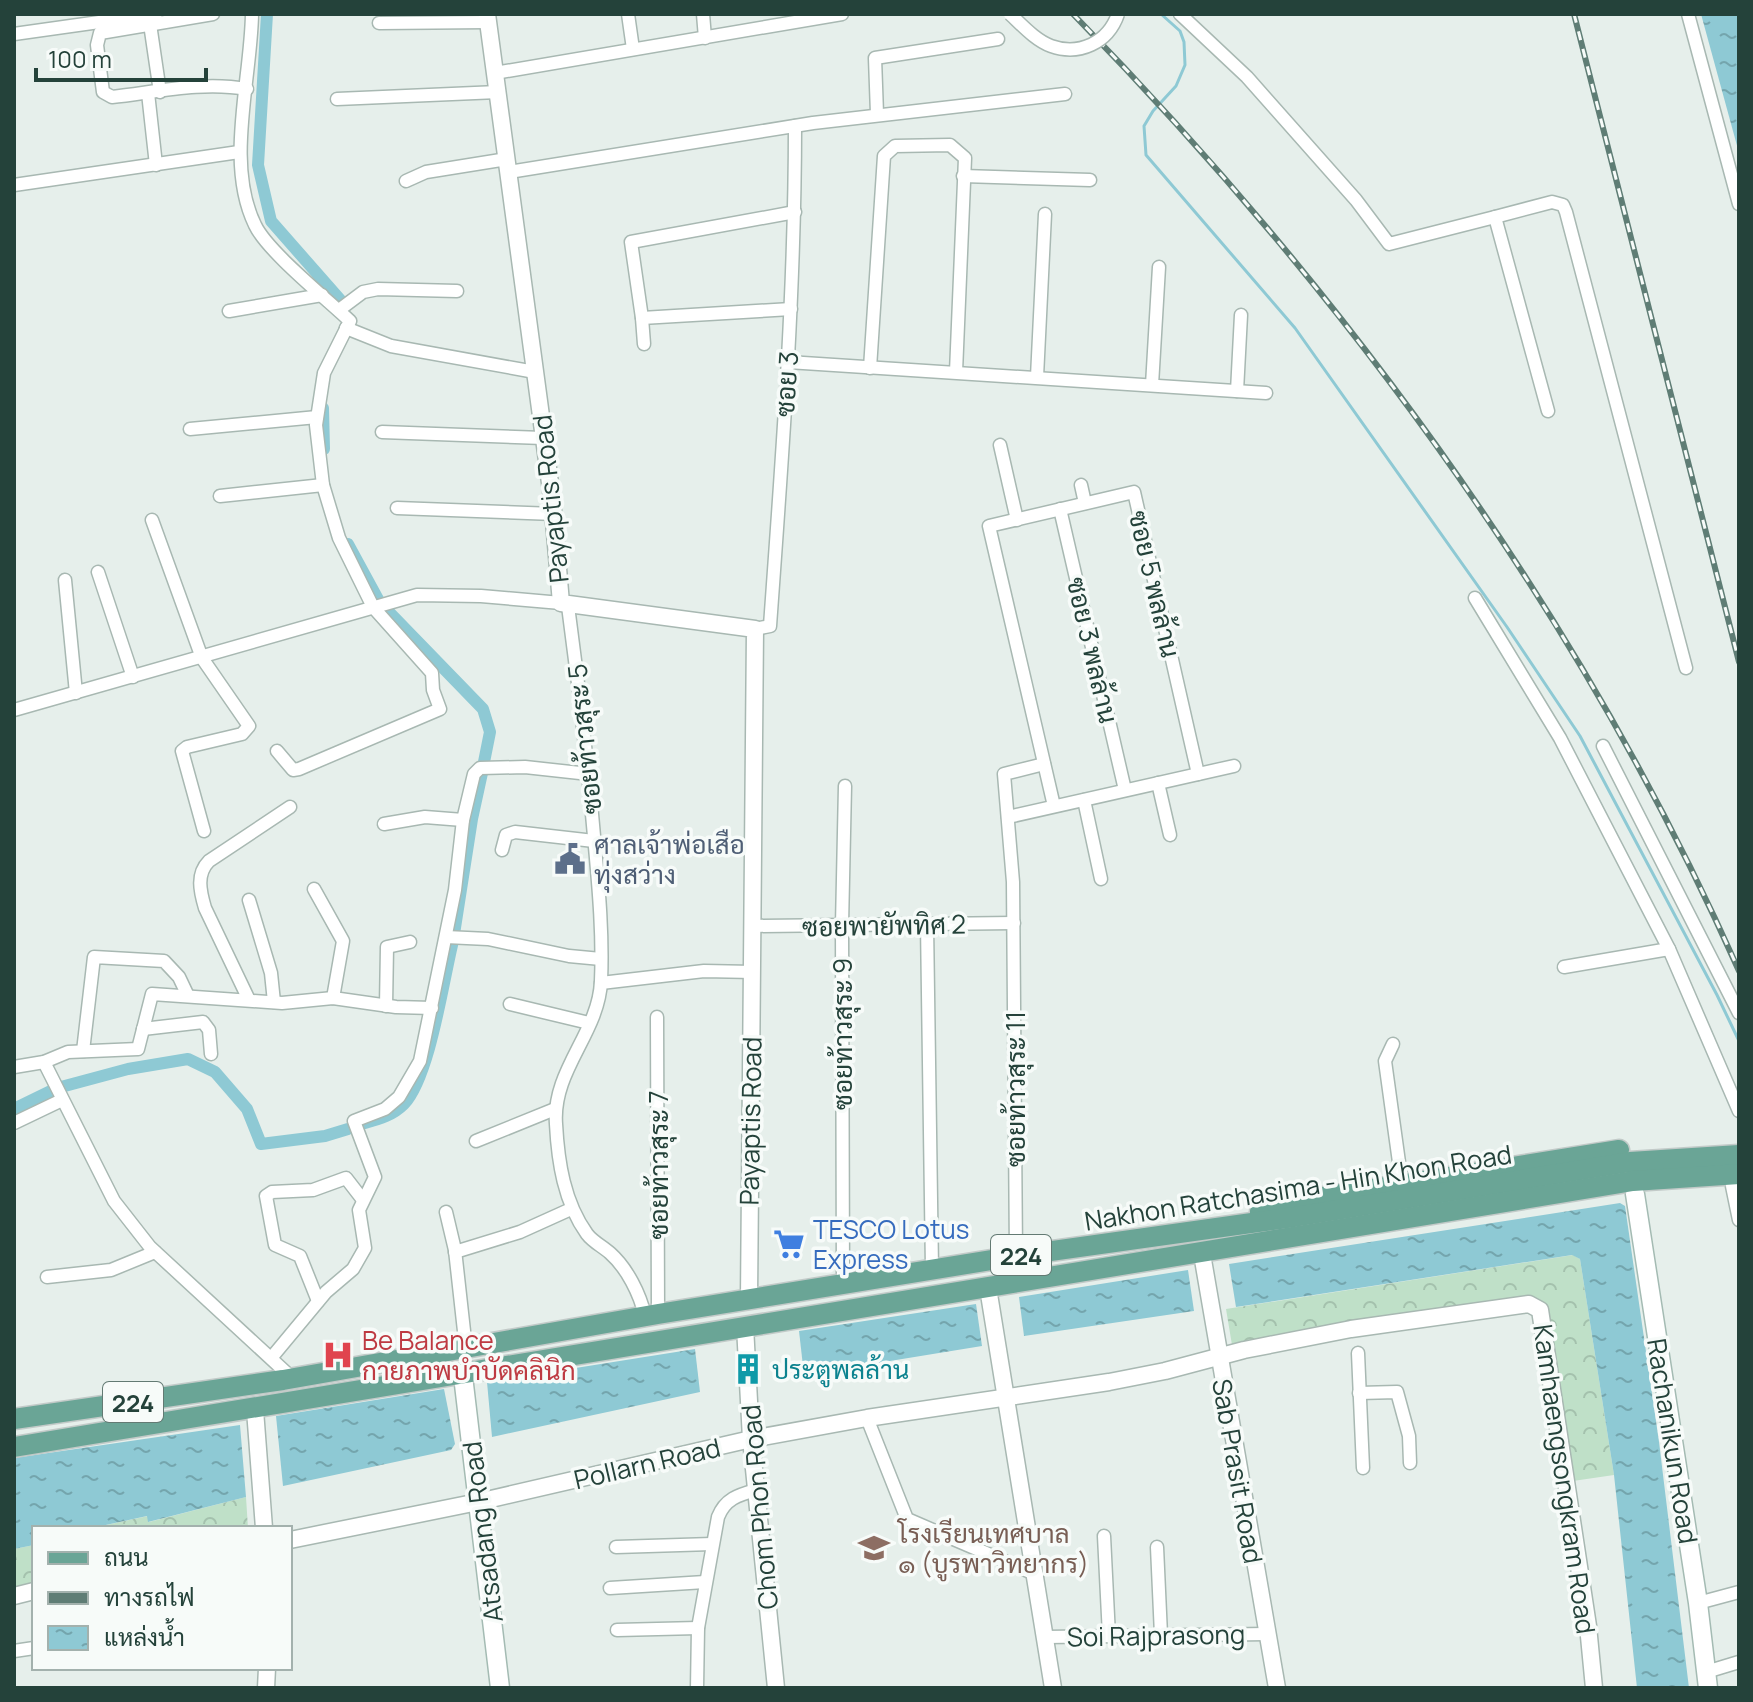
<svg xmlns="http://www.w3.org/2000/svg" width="1753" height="1702" font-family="Manrope,Sarabun,sans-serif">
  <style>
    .forest { fill: url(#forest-crowns) }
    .water { fill: url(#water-ripples) }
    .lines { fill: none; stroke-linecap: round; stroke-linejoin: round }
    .stream { stroke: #8ec9d4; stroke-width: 3 }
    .canal { stroke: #8ec9d4; stroke-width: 12 }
    .minor-casing { stroke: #a8b8b2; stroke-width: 15 }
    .tertiary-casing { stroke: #a8b8b2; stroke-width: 19 }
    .secondary-casing { stroke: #a4bbb3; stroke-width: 21 }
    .primary-casing { stroke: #c2cac8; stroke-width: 23 }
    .minor { stroke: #fff; stroke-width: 12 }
    .tertiary { stroke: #fff; stroke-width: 16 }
    .secondary { stroke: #fff; stroke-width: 18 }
    .primary { stroke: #6aa596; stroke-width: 20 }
    .rail-casing { stroke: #5f7d75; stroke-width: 6 }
    .rail { stroke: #f7fbf9; stroke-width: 3; stroke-dasharray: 9; stroke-linecap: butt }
    .minor-bridge-casing { stroke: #a8b8b2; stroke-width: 15; stroke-linecap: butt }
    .minor-bridge { stroke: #fff; stroke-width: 12 }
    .labels { text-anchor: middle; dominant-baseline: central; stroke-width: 7; stroke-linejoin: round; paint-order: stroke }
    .shield { fill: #f7fbf9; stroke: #637a73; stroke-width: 2 }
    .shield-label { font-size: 24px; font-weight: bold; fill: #24423a }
    .street-label { font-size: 26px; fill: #24423a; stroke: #f7fbf9 }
    .service-label { font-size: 26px; fill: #4e5e75; stroke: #f7fbf9; text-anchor: start }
    .shop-label { font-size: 26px; fill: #366cbe; stroke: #f7fbf9; text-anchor: start }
    .health-label { font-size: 26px; fill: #be3a42; stroke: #f7fbf9; text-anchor: start }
    .culture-label { font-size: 26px; fill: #0d838f; stroke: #f7fbf9; text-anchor: start }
    .education-label { font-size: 26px; fill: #785e54; stroke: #f7fbf9; text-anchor: start }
  </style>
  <defs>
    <pattern id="forest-crowns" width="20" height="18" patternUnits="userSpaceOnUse" patternTransform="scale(2)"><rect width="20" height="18" fill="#bfe0c8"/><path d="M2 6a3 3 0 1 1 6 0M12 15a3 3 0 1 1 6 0" fill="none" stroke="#a4c1ad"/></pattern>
    <pattern id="water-ripples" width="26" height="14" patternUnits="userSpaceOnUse" patternTransform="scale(2)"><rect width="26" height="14" fill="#8ec9d4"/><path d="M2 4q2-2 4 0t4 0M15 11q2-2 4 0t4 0" fill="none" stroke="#74a5ad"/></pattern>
  </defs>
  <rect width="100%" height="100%" fill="#e6efeb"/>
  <g class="forest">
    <polygon points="1573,1255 1580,1259 1614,1475 1573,1481 1530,1300 1232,1345 1226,1309"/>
    <polygon points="246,1497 248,1528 92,1528 148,1516 149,1522"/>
    <polygon points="34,1545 34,1583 14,1587 14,1549"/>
  </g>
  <g class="water">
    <polygon points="1701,14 1739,14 1739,153"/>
    <polygon points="1620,1203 1625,1206 1659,1442 1689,1688 1637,1688 1614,1475 1580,1259 1572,1255 1236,1307 1229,1264"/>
    <polygon points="1188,1270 1194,1311 1024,1336 1019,1297"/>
    <polygon points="976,1304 982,1346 804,1375 799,1331"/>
    <polygon points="695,1349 700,1392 492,1437 487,1382"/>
    <polygon points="444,1389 455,1444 451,1450 283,1486 276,1416"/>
    <polygon points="240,1425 246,1497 148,1522 147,1516 92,1528 34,1528 34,1545 14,1549 14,1458"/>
  </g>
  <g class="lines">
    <polyline class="stream" points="1161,14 1180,31 1184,42 1185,65 1176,86 1153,111 1144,126 1146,155 1295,328 1507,627 1580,736 1717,995 1739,1041"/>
    <g class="canal">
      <polyline points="267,14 258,165 271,221 343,303"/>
      <polyline points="323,408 324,449"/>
      <polyline points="348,544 379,601"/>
      <polyline points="385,608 483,709 490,732 484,762"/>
      <polyline points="454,934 472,819 482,773"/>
      <polyline points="61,1087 128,1069 188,1059 215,1072 247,1109 261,1144 325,1136 348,1129"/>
      <polyline points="14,1109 53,1090"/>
      <path d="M365 1123C380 1119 393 1115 404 1104 430 1076 443 981 453 941"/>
    </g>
    <defs>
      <g id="minor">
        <path d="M213 14 100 33 97 45 103 92 112 97C157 92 202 81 247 89"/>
        <path d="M252 14C251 80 225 164 255 225 267 251 327 299 350 321L324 373 316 425 323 485 339 538 373 607 432 673 433 690 440 709 299 769 293 770 277 751"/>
        <polyline points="628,14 633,49"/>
        <polyline points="703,14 705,38"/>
        <polyline points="1180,14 1247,77 1356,200 1389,244 1495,217 1548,411"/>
        <polyline points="1688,14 1739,204"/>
        <polyline points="379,23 488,22"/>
        <polyline points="150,24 160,92"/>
        <polyline points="14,34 156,14"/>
        <polyline points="495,73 842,14"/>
        <polyline points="148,93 156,165"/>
        <polyline points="337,99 498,92"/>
        <polyline points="877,114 875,58 998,39"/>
        <polyline points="509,172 813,123 1065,94"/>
        <polyline points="963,176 1090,180"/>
        <polyline points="406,181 426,172 507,159"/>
        <polyline points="14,185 239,152"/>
        <polyline points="1495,217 1552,202 1563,205 1566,212 1686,668"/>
        <polyline points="791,309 642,318 631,242 795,212"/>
        <polyline points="339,310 363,292 378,289 457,291"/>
        <polyline points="229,311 322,295"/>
        <polyline points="642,318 644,344"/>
        <polyline points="346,328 391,346 535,372"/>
        <polyline points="788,362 1266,393"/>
        <polyline points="870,368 884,156 895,146 950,145 965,158 956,372"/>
        <polyline points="1037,377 1045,214"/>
        <polyline points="1152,385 1159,267"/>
        <polyline points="1237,391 1241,315"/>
        <polyline points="190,429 317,417"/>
        <polyline points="382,432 543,438"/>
        <polyline points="1000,445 1017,520"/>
        <polyline points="1081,485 1085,503"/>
        <polyline points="220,496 323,485"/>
        <polyline points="397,508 554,514"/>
        <polyline points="1060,509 1125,790"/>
        <polyline points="152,520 202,658 249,726 242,734 187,747 182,751 204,831"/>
        <polyline points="98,572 133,677"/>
        <polyline points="65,580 76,693"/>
        <polyline points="1475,598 1560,738 1669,949 1739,1111"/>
        <path d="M568 606C579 686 588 766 595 847 599 891 603 937 601 981 599 1033 552 1070 556 1124 558 1162 564 1202 587 1234 593 1242 602 1246 610 1253 627 1268 640 1294 645 1316"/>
        <path d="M755 629 770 626C782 459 795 293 795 126"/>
        <polyline points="14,710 417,595 481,596 561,603"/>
        <polyline points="1603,746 1739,1013"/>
        <polyline points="1158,783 1170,835"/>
        <polyline points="1084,800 1101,879"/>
        <polyline points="1054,806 989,526 1134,492 1198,774"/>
        <polyline points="1008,817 1234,766"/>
        <polyline points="384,824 425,817 463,820"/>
        <polyline points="502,850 506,835 515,832 594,841"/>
        <polyline points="314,889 343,941 333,998"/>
        <polyline points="249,900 271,973 274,1002"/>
        <polyline points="927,924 932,1269"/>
        <polyline points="753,926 1014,923"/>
        <polyline points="446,937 488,939 569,956 601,959"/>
        <polyline points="1564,967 1669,949"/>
        <polyline points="601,983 704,971 753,972"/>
        <path d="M249 1000 205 908C200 891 196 874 209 861L290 807"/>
        <polyline points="510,1004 589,1023"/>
        <polyline points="386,1006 387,947 410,942"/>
        <polyline points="657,1017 658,1314"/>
        <polyline points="143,1029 203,1022 209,1030 211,1054"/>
        <polyline points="1393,1044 1385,1061 1402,1184"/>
        <polyline points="83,1051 94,957 164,961 179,977 188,996"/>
        <polyline points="44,1062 114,1201 150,1247 292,1378"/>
        <polyline points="14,1067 44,1062 68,1052 138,1049 152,994 282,1003 333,998 396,1007 432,1008"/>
        <polyline points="14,1123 62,1100"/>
        <polyline points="476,1141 555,1109"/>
        <polyline points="1732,1186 1739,1220"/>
        <polyline points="446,1212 455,1250 466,1349"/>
        <polyline points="455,1252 520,1232 571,1209"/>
        <polyline points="1016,1256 1013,882 1004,774 1044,764"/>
        <polyline points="47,1277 111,1270 155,1252"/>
        <polyline points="843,1283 842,925 845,786"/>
        <polyline points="318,1301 300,1256 275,1245 266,1196 272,1192 313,1190 346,1178 363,1200"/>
        <polyline points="1358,1353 1363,1468"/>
        <polyline points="272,1357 326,1292 353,1269 365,1248 359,1210 375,1177 354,1121 385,1109 399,1097 420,1061 455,890 463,820 474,774 480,768 525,767 589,774"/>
        <polyline points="1359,1393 1397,1392 1409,1436 1410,1463"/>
        <polyline points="867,1418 907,1519 1037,1575"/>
        <polyline points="1104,1536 1109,1636"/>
        <polyline points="616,1547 712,1544"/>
        <polyline points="1157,1547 1161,1635"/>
        <polyline points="610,1588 705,1582"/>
        <polyline points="1698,1603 1739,1592"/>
        <polyline points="617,1630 698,1628"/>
        <polyline points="1046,1637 1267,1634"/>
        <polyline points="14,1651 34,1648"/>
        <polyline points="1706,1672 1739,1662"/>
        <path d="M697 1688 698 1628 718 1517C725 1499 738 1495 756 1490"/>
      </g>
      <g id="tertiary">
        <polyline points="487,14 552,498 561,603 755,629 749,1298"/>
        <polyline points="1202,1254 1277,1688"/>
        <polyline points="988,1288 1053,1688"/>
        <polyline points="745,1326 751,1439 776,1688"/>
        <polyline points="255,1410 264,1528"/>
        <polyline points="290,1540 478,1502 751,1439 867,1418 1109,1382 1165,1371 1244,1350 1351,1329 1529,1304 1540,1310 1588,1626 1594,1688"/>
        <polyline points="14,1596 34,1591"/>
        <polyline points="266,1688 267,1668"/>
      </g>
      <g id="secondary">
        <polyline points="1635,1194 1698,1603 1708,1688"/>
        <polyline points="463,1376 500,1688"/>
      </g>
      <g id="primary">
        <polyline points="1260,1212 1292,1202 1619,1150"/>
        <polyline points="14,1419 283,1380 658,1314 1016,1256 1294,1217 1630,1162 1739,1155"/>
        <polyline points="14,1447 1633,1181 1739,1174"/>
      </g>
    </defs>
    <use href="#minor" class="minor-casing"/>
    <use href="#tertiary" class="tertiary-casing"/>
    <use href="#secondary" class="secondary-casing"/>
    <use href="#primary" class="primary-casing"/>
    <use href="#minor" class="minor"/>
    <use href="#tertiary" class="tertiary"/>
    <use href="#secondary" class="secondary"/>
    <use href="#primary" class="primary"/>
    <defs>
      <g id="rail">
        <path d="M1073 14C1345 293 1580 613 1739 971"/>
        <polyline points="1574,14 1739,662"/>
      </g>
    </defs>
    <use href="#rail" class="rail-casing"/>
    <use href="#rail" class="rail"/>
    <defs>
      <path id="minor-bridge" d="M1010 14C1022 25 1035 40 1051 46 1079 56 1108 43 1118 14"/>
    </defs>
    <use href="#minor-bridge" class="minor-bridge-casing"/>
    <use href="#minor-bridge" class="minor-bridge"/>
  </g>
  <defs>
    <symbol id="civic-bare" viewBox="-9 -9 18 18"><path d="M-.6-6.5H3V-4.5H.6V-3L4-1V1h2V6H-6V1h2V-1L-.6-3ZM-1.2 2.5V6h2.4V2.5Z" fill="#5c6f8a" stroke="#f7fbf9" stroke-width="2.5" paint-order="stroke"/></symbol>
    <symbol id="supermarket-bare" viewBox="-9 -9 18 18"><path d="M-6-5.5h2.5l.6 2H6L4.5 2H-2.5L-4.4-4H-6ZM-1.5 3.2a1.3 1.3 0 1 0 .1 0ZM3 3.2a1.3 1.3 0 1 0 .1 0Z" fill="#3f7fe0" stroke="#f7fbf9" stroke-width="2.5" paint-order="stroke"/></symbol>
    <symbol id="hospital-bare" viewBox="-9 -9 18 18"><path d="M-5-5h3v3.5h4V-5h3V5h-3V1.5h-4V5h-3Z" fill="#e0444e" stroke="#f7fbf9" stroke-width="2.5" paint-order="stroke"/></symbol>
    <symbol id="building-bare" viewBox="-9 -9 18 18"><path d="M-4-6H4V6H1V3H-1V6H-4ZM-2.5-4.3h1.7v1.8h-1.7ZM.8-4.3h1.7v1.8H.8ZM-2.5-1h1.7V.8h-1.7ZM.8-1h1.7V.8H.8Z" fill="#0f9aa8" stroke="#f7fbf9" stroke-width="2.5" paint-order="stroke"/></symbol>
    <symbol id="school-bare" viewBox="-9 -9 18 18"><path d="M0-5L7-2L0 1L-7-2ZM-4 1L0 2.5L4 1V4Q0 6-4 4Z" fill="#8d6e63" stroke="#f7fbf9" stroke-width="2.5" paint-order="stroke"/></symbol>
  </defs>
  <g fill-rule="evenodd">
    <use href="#civic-bare" x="548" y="837" width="44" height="44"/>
    <use href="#supermarket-bare" x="767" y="1222" width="44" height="44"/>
    <use href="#hospital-bare" x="316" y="1333" width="44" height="44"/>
    <use href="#building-bare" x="726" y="1347" width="44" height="44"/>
    <use href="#school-bare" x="852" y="1526" width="44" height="44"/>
  </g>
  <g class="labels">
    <g class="shield">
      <rect x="991" y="1235" width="60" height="40" rx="6"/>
      <rect x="103" y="1382" width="60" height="40" rx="6"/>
    </g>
    <g class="shield-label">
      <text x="1021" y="1255">224</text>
      <text x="133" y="1402">224</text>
    </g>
    <g class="street-label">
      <text transform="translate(786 384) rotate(-86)">ซอย 3</text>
      <text transform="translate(550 499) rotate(-96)">Payaptis Road</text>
      <text transform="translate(1155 584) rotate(77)">ซอย 5 พลล้าน</text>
      <text transform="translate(1093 650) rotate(77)">ซอย 3 พลล้าน</text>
      <text transform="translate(584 739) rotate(-96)">ซอยท้าวสุระ 5</text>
      <text transform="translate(884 925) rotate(-1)">ซอยพายัพทิศ 2</text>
      <text transform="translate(842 1034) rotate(-90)">ซอยท้าวสุระ 9</text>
      <text transform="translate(1015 1089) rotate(-90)">ซอยท้าวสุระ 11</text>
      <text transform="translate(750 1121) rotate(-89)">Payaptis Road</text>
      <text transform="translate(658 1165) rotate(-90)">ซอยท้าวสุระ 7</text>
      <text transform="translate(1298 1187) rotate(-9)">Nakhon Ratchasima - Hin Khon Road</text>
      <text transform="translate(1673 1441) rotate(81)">Rachanikun Road</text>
      <text transform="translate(647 1463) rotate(-13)">Pollarn Road</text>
      <text transform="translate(1238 1471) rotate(80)">Sab Prasit Road</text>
      <text transform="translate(1565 1479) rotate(82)">Kamhaengsongkram Road</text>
      <text transform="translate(759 1507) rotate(-95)">Chom Phon Road</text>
      <text transform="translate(482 1532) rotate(-97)">Atsadang Road</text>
      <text transform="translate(1156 1635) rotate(-1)">Soi Rajprasong</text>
    </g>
    <g class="service-label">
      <text x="594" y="844">ศาลเจ้าพ่อเสือ<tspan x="594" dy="30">ทุ่งสว่าง</tspan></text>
    </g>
    <g class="shop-label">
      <text x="813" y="1229">TESCO Lotus<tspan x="813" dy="30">Express</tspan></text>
    </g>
    <g class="health-label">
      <text x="362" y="1340">Be Balance<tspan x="362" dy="30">กายภาพบำบัดคลินิก</tspan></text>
    </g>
    <g class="culture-label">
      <text x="772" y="1369">ประตูพลล้าน</text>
    </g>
    <g class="education-label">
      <text x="898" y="1533">โรงเรียนเทศบาล<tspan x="898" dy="30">๑ (บูรพาวิทยากร)</tspan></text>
    </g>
  </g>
  <rect width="1753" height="1702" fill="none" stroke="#24423a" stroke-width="32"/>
  <rect x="32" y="1526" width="260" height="144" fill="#f7fbf9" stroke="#a3b1ad" stroke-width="2"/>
  <rect x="48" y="1552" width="40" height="12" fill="#6aa596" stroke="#a3b1ad" stroke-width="2"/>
  <text x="104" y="1566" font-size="24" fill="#24423a">ถนน</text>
  <rect x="48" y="1592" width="40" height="12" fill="#5f7d75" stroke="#a3b1ad" stroke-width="2"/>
  <text x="104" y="1606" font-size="24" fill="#24423a">ทางรถไฟ</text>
  <rect x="48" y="1626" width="40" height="24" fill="url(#water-ripples)" stroke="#a3b1ad" stroke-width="2"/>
  <text x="104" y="1646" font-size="24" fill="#24423a">แหล่งน้ำ</text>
  <path d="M36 68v12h170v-12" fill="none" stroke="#24423a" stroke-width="4"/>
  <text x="48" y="68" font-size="24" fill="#24423a" stroke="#f7fbf9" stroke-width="6" paint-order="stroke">100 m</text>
</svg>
